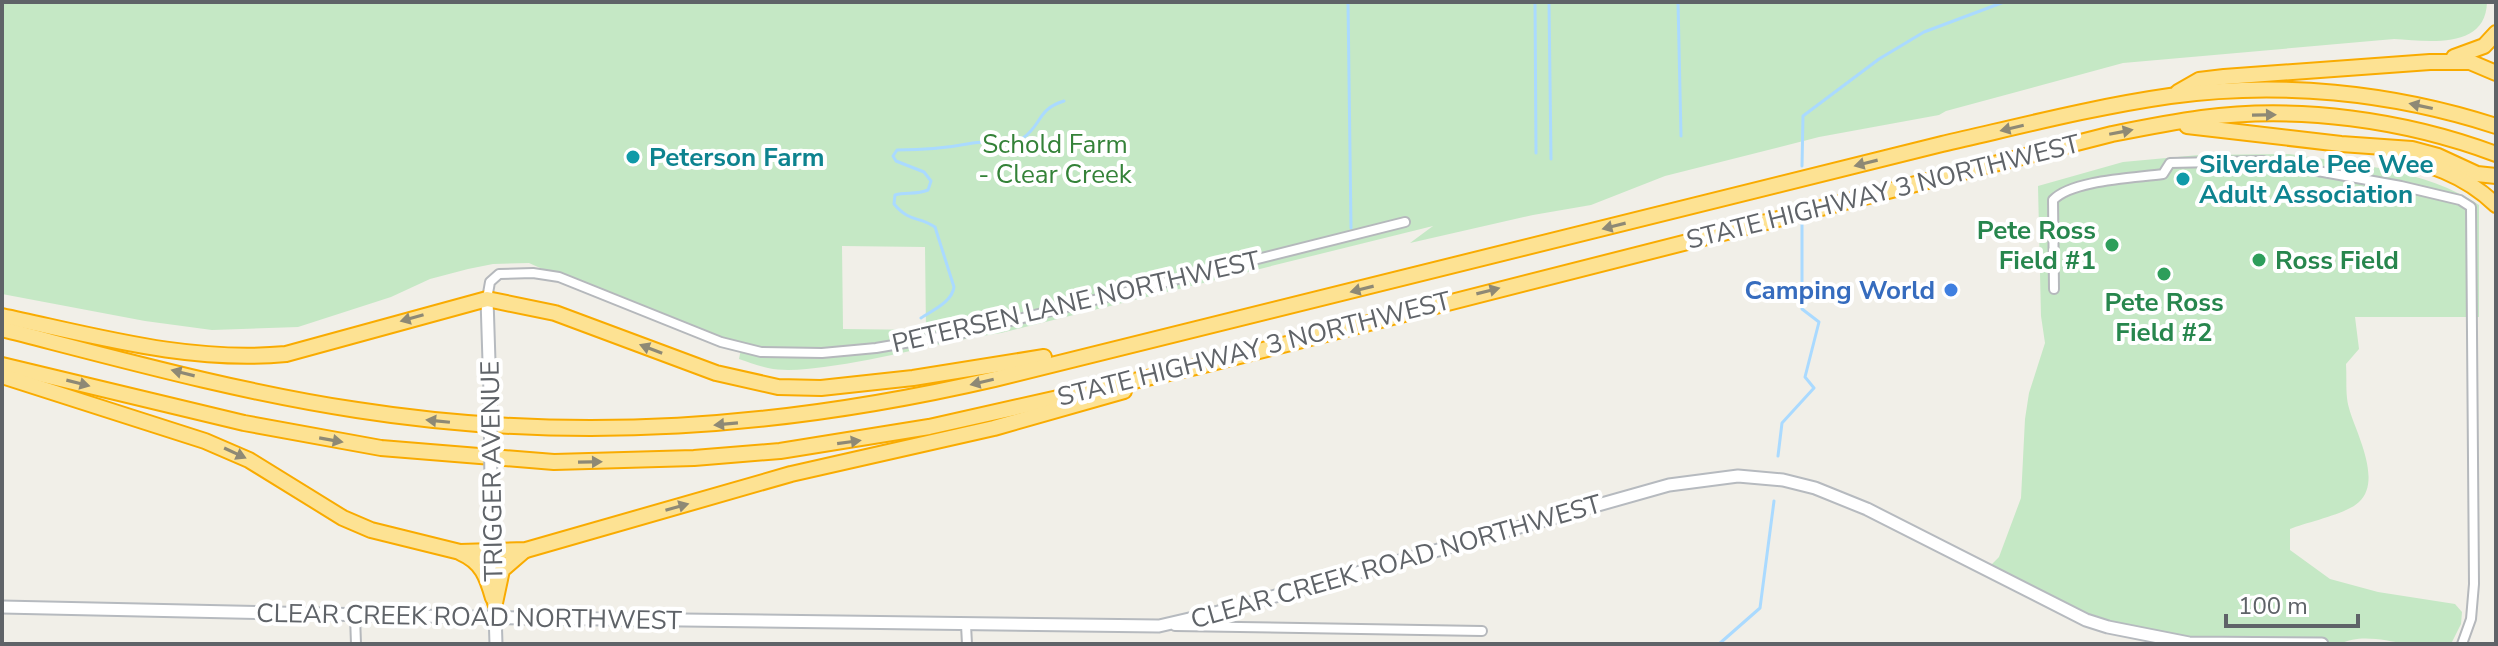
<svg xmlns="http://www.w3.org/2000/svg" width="2498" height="646" font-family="'Nunito Sans',sans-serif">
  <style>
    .green { fill: #c5e8c5; fill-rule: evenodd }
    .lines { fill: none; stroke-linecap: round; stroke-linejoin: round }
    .stream { stroke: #aadaff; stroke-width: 3 }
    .minor-casing { stroke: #b5b8bc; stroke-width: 12 }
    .secondary-casing { stroke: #b6babf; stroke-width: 15 }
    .motorway-casing { stroke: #f9ab00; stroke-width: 18 }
    .minor { stroke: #fff; stroke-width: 8 }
    .secondary { stroke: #fff; stroke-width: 11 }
    .motorway { stroke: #fde293; stroke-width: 14 }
    .secondary-bridge-casing { stroke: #b6babf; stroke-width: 15; stroke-linecap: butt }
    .secondary-bridge { stroke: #fff; stroke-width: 11 }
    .oneway { fill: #8e8975 }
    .culture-dot { fill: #0f9aa8; stroke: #fff; stroke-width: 3 }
    .leisure-dot { fill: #2e9e5b; stroke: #fff; stroke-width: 3 }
    .shop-dot { fill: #3f7fe0; stroke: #fff; stroke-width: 3 }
    .labels { text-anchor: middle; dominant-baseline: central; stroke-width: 8; stroke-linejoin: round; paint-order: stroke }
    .park-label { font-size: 26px; fill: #348238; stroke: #fff }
    .culture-label { font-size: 26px; font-weight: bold; fill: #0d838f; stroke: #fff; text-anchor: start }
    .street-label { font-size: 26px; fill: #5f6368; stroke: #fff }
    .leisure-label { font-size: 26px; font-weight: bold; fill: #27864d; stroke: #fff; text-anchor: end }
    .shop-label { font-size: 26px; font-weight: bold; fill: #366cbe; stroke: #fff; text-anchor: end }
  </style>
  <rect width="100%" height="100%" fill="#f1efe8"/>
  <g class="green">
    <path d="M2 2H2487C2486 50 2428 41 2394 39L2123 63 1946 111 1939 115 1819 137 1665 176 1591 205 1533 215 1410 243 1433 226 1001 333C941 341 884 360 824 367 807 369 786 372 768 368 758 366 748 362 739 359L741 349 603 296 529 263 493 264 468 269 430 279 391 297 298 327 212 330 145 321 2 294ZM842 246 925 247 926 330 843 329Z"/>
    <path d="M2289 154C2352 164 2425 169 2479 205V317H2355L2359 349 2346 364C2347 378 2345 395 2349 408 2355 431 2383 480 2359 502 2347 514 2307 522 2290 529V550L2330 579 2378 592 2455 604 2462 612 2461 624 2451 644C2436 644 2419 646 2405 644 2385 640 2359 634 2340 644L2189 643 2114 629 1987 569 1999 557 2021 498 2025 419 2029 393 2045 343 2041 316 2038 186 2123 162 2199 155Z"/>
  </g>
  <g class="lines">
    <g class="stream">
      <polyline points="1348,2 1351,228"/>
      <polyline points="1535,2 1536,153"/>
      <polyline points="1549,2 1551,159"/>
      <polyline points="1678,2 1681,136"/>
      <polyline points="1802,166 1803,116 1879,59 1924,32 2004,2"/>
      <path d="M921 318C933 310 952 302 954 287L935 227C919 216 910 223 894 204L895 195C907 192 916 195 928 190L931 181 924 172 896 161 893 156 897 150C923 150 947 148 973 143 990 140 1006 148 1023 138 1042 125 1037 109 1064 101"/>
      <polyline points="1778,456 1782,423 1814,388 1805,377 1819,322 1802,309 1802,223"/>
      <polyline points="1719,644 1760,608 1774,501"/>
    </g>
    <defs>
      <g id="minor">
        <path d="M2054 289 2053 200C2072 180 2134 178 2163 174L2170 163 2262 161 2401 186 2460 200 2471 207 2474 584 2471 619 2462 644"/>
        <polyline points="487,299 490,282 499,274 533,273 559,277 721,342 761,352 822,353 876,348 963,333 1405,222"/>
        <polyline points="355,616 356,644"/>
        <polyline points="966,625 967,644"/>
        <polyline points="1175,626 1482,631"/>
      </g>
      <g id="secondary">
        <polyline points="487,299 490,393"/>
        <polyline points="491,488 496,644"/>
        <polyline points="2,607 466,617"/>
        <polyline points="522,618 1159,626 1215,613 1669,485 1738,476 1783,480 1815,488 1867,509 2086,620 2108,627 2189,643 2322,644"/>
      </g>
      <g id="motorway">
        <polyline points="2454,57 2484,46 2496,33"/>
        <polyline points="2178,92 2199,80 2224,77 2430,62 2470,62 2496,73"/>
        <polyline points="2187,126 2341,144 2412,149 2438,156 2477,174 2496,176"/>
        <path d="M2385 154C2427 163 2464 174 2496 205"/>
        <path d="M2 316C96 336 189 363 286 354L487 299 555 313 716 373 778 387 821 388 913 378 1044 357"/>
        <path d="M2 329C119 359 238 392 357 410 574 444 783 428 995 379L1942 144C2017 127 2093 107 2170 96 2279 81 2391 92 2496 126"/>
        <path d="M2 365 244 423 381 448 554 462 694 458 780 451 929 427 1196 367 2112 134C2142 128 2172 122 2202 118 2298 105 2405 120 2496 154"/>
        <polyline points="2,376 205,441 249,460 343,518 371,530 460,552 526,550 791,474 994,428 1124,391"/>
        <path d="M461 553C482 562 487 577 493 598"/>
        <polyline points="495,603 502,570 524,551"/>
      </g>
    </defs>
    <use href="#minor" class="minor-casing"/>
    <use href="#secondary" class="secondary-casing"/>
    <use href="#motorway" class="motorway-casing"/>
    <use href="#minor" class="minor"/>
    <use href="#secondary" class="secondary"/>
    <use href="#motorway" class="motorway"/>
    <defs>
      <g id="secondary-bridge">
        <polyline points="490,393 491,488"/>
        <polyline points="466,617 522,618"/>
      </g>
    </defs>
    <use href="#secondary-bridge" class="secondary-bridge-casing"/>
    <use href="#secondary-bridge" class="secondary-bridge"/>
  </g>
  <defs><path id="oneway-solid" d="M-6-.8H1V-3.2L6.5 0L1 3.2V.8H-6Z" transform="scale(2)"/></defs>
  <g class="oneway">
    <use href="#oneway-solid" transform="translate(2421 106) rotate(-168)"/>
    <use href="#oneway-solid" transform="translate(2264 115) rotate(-1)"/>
    <use href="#oneway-solid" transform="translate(2012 128) rotate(167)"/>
    <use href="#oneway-solid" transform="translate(2121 132) rotate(-11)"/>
    <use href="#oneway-solid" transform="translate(1866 163) rotate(166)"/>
    <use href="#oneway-solid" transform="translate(1614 226) rotate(166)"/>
    <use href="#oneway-solid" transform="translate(1362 289) rotate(166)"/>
    <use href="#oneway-solid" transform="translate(1488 291) rotate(-14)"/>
    <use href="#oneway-solid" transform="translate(412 318) rotate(164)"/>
    <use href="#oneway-solid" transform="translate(651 349) rotate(-159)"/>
    <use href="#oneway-solid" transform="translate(183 373) rotate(-166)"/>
    <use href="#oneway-solid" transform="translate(982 382) rotate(167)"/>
    <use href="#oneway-solid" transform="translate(78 383) rotate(14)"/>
    <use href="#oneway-solid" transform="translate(438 421) rotate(-174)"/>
    <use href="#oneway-solid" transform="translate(726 424) rotate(175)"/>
    <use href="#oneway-solid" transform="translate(331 440) rotate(10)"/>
    <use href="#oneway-solid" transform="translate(849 442) rotate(-8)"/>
    <use href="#oneway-solid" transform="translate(235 453) rotate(25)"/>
    <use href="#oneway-solid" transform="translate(590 462) rotate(-1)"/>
    <use href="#oneway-solid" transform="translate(677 507) rotate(-16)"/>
  </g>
  <g class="culture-dot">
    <circle cx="633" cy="157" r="8"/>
    <circle cx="2183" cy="179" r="8"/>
  </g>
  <g class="leisure-dot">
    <circle cx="2112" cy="245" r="8"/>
    <circle cx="2259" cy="260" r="8"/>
    <circle cx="2164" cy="274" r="8"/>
  </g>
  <circle class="shop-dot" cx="1951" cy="290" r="8"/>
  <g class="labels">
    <g class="park-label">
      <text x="1055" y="144">Schold Farm<tspan x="1055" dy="30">- Clear Creek</tspan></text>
    </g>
    <g class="culture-label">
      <text x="649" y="157">Peterson Farm</text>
      <text x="2199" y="164">Silverdale Pee Wee<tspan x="2199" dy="30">Adult Association</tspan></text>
    </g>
    <g class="street-label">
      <text transform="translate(1883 192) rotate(-14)">STATE HIGHWAY 3 NORTHWEST</text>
      <text transform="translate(1076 302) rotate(-13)">PETERSEN LANE NORTHWEST</text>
      <text transform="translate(1254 349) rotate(-14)">STATE HIGHWAY 3 NORTHWEST</text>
      <text transform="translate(492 471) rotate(-91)">TRIGGER AVENUE</text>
      <text transform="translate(1396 562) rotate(-16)">CLEAR CREEK ROAD NORTHWEST</text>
      <text transform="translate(469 617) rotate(1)">CLEAR CREEK ROAD NORTHWEST</text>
    </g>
    <g class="leisure-label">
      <text x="2096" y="230">Pete Ross<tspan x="2096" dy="30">Field #1</tspan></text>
      <text x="2275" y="260" text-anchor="start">Ross Field</text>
      <text x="2164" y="302" text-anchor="middle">Pete Ross<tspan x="2164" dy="30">Field #2</tspan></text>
    </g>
    <g class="shop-label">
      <text x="1935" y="290">Camping World</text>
    </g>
  </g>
  <rect width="2498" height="646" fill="none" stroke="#5f6368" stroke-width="8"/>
  <path d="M2226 614v12h132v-12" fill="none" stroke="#5f6368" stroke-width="4"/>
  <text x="2238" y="614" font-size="24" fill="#5f6368" stroke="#ffffff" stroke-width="6" paint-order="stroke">100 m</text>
</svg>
